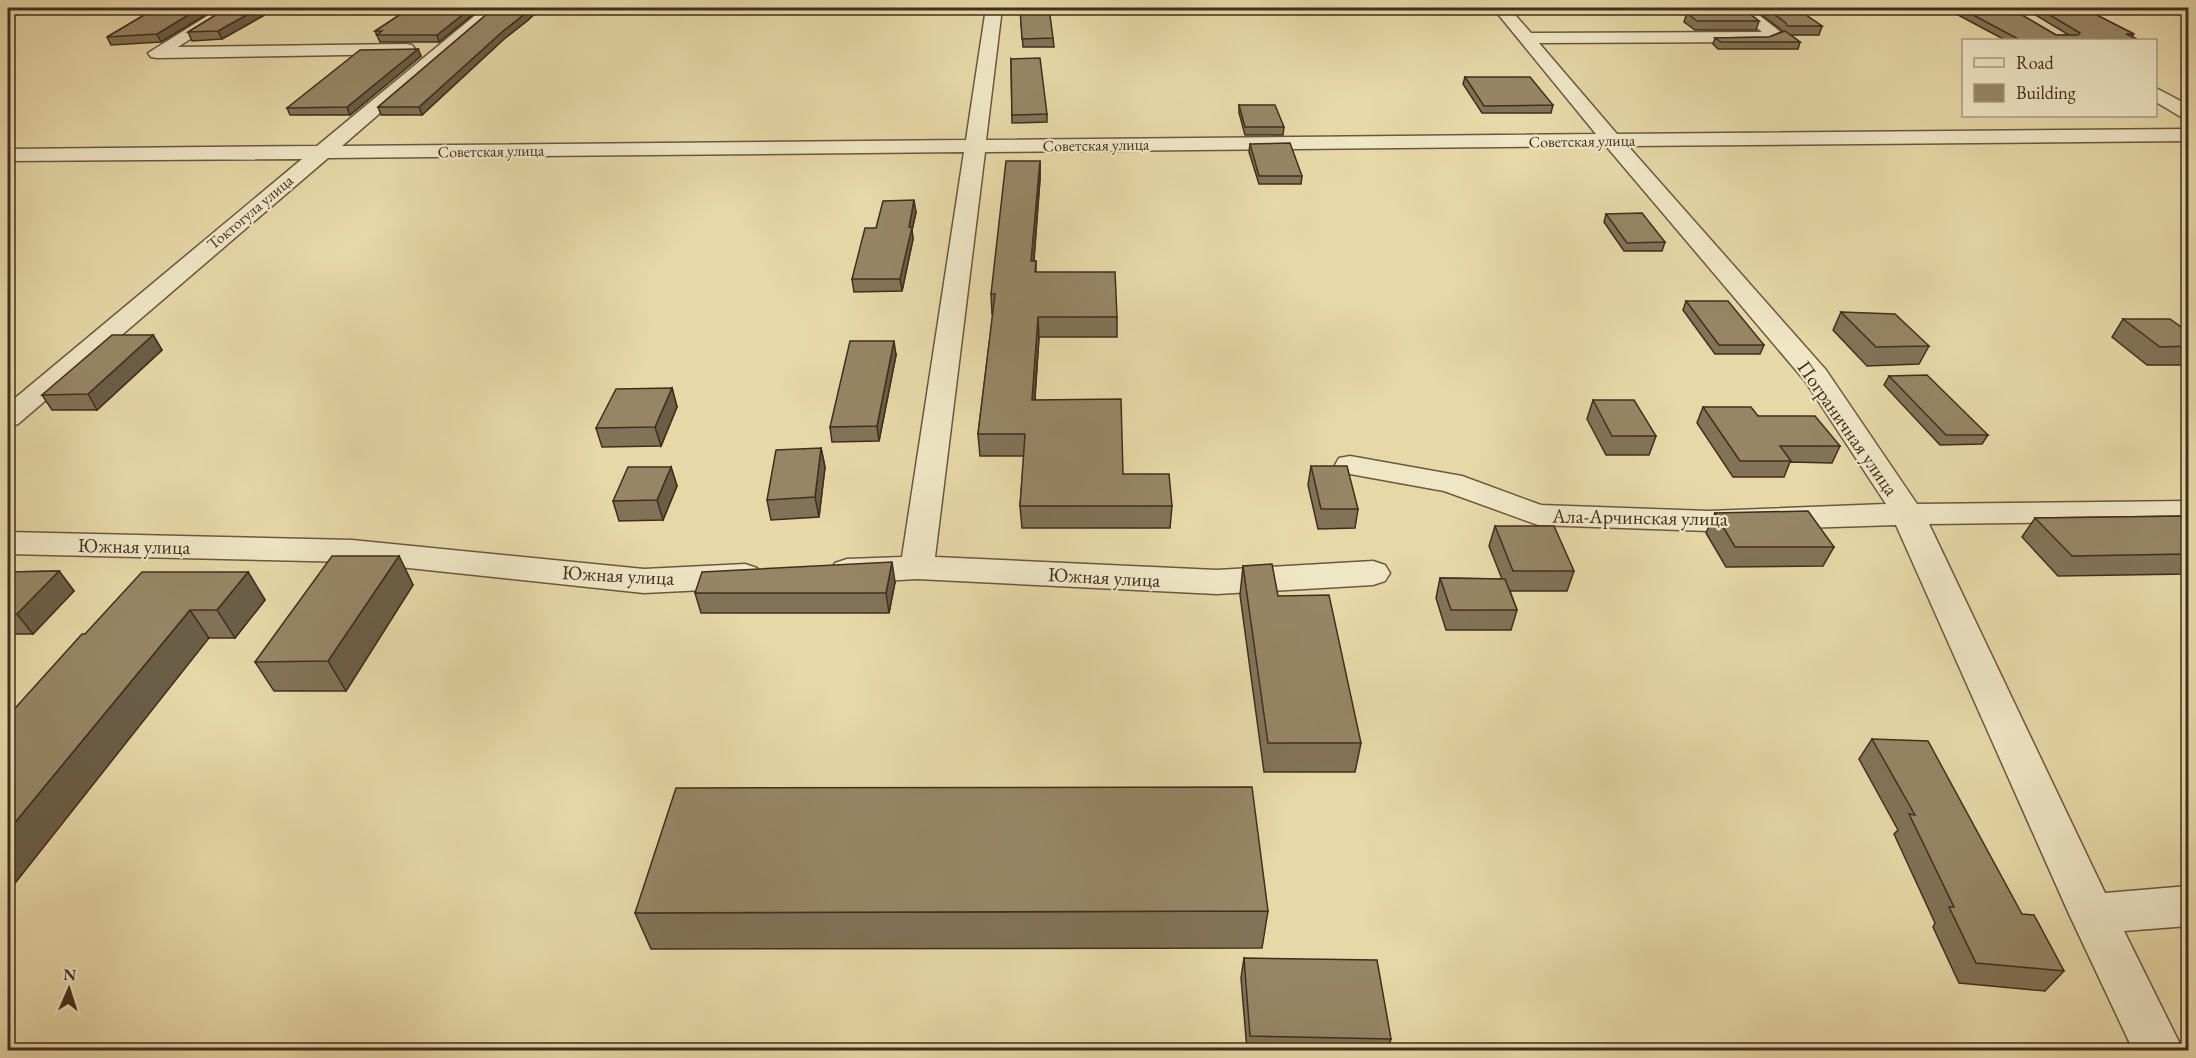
<svg xmlns="http://www.w3.org/2000/svg" width="2196" height="1058" font-family="'EB Garamond',serif">
  <style>
    .lines { fill: none; stroke-linecap: round; stroke-linejoin: round }
    .street-casing { stroke: #6a5841; stroke-width: 3 }
    .street { fill: #efe6c6; fill-rule: evenodd }
    .wall { fill: #827358; stroke: #412e1f; stroke-width: 1.5 }
    .shaded-wall { fill: #6a5e47; stroke: #412e1f; stroke-width: 1.5 }
    .building { fill: #978666; stroke: #412e1f; stroke-width: 1.5 }
    .labels { text-anchor: middle; dominant-baseline: central; stroke-width: 4.5; stroke-linejoin: round; paint-order: stroke }
    .far-street-label { font-size: 16px; fill: #412e1f; stroke: #efe6c6 }
    .street-label { font-size: 20px; fill: #412e1f; stroke: #efe6c6 }
  </style>
  <rect width="100%" height="100%" fill="#e7d8a7"/>
  <filter id="stains"><feTurbulence type="fractalNoise" baseFrequency=".00333" numOctaves="4"/><feColorMatrix values="0 0 0 0 .2 0 0 0 0 .09 0 0 0 0 .02 0 0 0 .5 -.17"/></filter>
  <radialGradient id="worn" r=".72"><stop offset=".6" stop-color="#630" stop-opacity="0"/><stop offset="1" stop-color="#630" stop-opacity=".3"/></radialGradient>
  <g class="lines">
    <defs>
      <g id="street">
        <polygon points="220,8 238,8 178,47 406,44 412,45 415,49 412,53 406,54 157,58 151,57 148,53"/>
        <polygon points="484,8 501,8 342,146 966,140 986,8 1002,8 986,140 1596,134 1493,8 1509,8 1531,33 1762,32 1732,8 1750,8 1782,33 1780,37 1767,42 1539,43 1617,134 2188,129 2188,141 1628,146 1826,370 1917,504 2188,501 2188,521 1929,524 2105,893 2188,886 2188,926 2124,931 2183,1050 2133,1050 2069,914 1896,525 1709,531 1538,525 1444,491 1350,474 1339,472 1335,465 1339,458 1350,456 1462,476 1541,505 1709,511 1886,504 1805,381 1606,146 985,152 935,557 1217,570 1373,561 1385,565 1390,573 1385,581 1373,585 1217,594 917,579 847,583 835,579 830,571 835,563 847,559 902,557 964,152 328,158 18,424 8,427 8,404 302,159 8,161 8,149 317,146"/>
        <polygon points="2156,88 2188,105 2188,119 2181,117 2156,102"/>
        <polygon points="8,532 352,540 644,569 745,564 757,568 762,576 757,584 745,588 644,593 352,562 8,554"/>
      </g>
    </defs>
    <use href="#street" class="street-casing"/>
    <use href="#street" class="street"/>
  </g>
  <g class="wall">
    <polygon points="156,8 217,8 161,42 111,45 107,37"/>
    <polygon points="227,8 277,8 222,39 192,41 188,32"/>
    <polygon points="410,8 481,8 439,42 380,42 375,31"/>
    <polygon points="494,8 541,8 527,21 504,39 422,115 381,115 378,107"/>
    <polygon points="1020,8 1053,38 1054,47 1023,47"/>
    <polygon points="1689,8 1742,8 1759,21 1756,30 1695,30 1684,22 1687,13 1696,13"/>
    <polygon points="1752,8 1802,8 1801,12 1822,26 1819,35 1791,35 1800,42 1798,49 1718,49 1713,44 1715,38 1769,37 1783,31"/>
    <polygon points="1945,8 2010,8 2056,35 2069,35 2024,8 2083,8 2134,34 2132,37 2137,39 2136,40 2005,40"/>
    <polygon points="418,49 421,56 350,115 290,115 287,108"/>
    <polygon points="1011,59 1047,114 1047,122 1012,123"/>
    <polygon points="1465,77 1553,105 1551,113 1482,113 1463,84"/>
    <polygon points="1239,105 1284,127 1283,135 1245,135 1239,113"/>
    <polygon points="1250,144 1302,176 1301,184 1259,184 1249,152"/>
    <polygon points="1040,161 1040,179 1034,261 1036,261 1036,272 1117,317 1117,337 1039,337 1035,399 1123,474 1172,506 1170,528 1022,528 1020,506 1024,456 980,456 978,434 993,314 992,314 991,294"/>
    <polygon points="916,212 912,230 913,239 902,291 854,292 852,279 876,228"/>
    <polygon points="1606,214 1665,242 1662,251 1624,251 1604,222"/>
    <polygon points="1686,301 1764,345 1760,354 1715,354 1683,310"/>
    <polygon points="1841,312 1929,346 1919,364 1867,366 1833,330"/>
    <polygon points="2123,319 2188,332 2188,365 2147,365 2112,337"/>
    <polygon points="153,335 162,350 97,410 52,410 42,395"/>
    <polygon points="896,355 879,441 832,442 830,427"/>
    <polygon points="1889,376 1988,435 1982,444 1940,445 1884,385"/>
    <polygon points="672,388 677,407 661,446 602,447 596,428"/>
    <polygon points="1593,400 1656,436 1649,455 1606,455 1587,419"/>
    <polygon points="1703,407 1758,416 1840,446 1832,463 1790,462 1784,477 1733,477 1697,423"/>
    <polygon points="2188,412 2188,424 2183,420"/>
    <polygon points="821,448 825,467 819,517 771,520 767,500"/>
    <polygon points="1311,466 1358,509 1355,528 1318,529 1308,485"/>
    <polygon points="671,467 677,486 663,520 619,521 613,501"/>
    <polygon points="1715,513 1834,547 1823,566 1726,567 1706,533"/>
    <polygon points="2188,516 2188,574 2058,576 2022,537 2035,518"/>
    <polygon points="1495,526 1574,571 1567,591 1510,591 1517,610 1511,630 1446,630 1436,598 1440,578 1502,579 1489,546"/>
    <polygon points="399,556 413,585 346,691 274,691 255,662"/>
    <polygon points="1243,566 1278,596 1361,743 1355,772 1264,772 1240,595"/>
    <polygon points="59,571 74,591 33,634 8,634 8,572"/>
    <polygon points="248,572 265,600 235,638 209,638 85,634"/>
    <polygon points="895,582 889,613 701,613 695,593"/>
    <polygon points="1872,739 2022,914 2064,971 2045,991 1959,983 1933,927 1935,923 1894,834 1898,830 1859,759"/>
    <polygon points="1268,911 1262,948 651,949 635,913"/>
    <polygon points="1244,958 1391,1039 1387,1050 1247,1050 1241,978"/>
  </g>
  <g class="shaded-wall">
    <polygon points="14,8 32,8 8,19 8,11"/>
    <polygon points="200,8 217,8 161,42 157,34"/>
    <polygon points="259,8 277,8 222,39 218,31"/>
    <polygon points="471,8 481,8 439,42 437,35"/>
    <polygon points="532,8 541,8 527,21 504,39 422,115 419,107 502,32"/>
    <polygon points="418,49 421,56 350,115 347,107"/>
    <polygon points="1040,161 1040,179 1032,281 1031,261"/>
    <polygon points="914,200 916,212 912,230 913,239 902,291 900,279 909,227"/>
    <polygon points="1038,317 1039,337 1033,421 1032,400"/>
    <polygon points="153,335 162,350 97,410 88,394"/>
    <polygon points="894,341 896,355 879,441 877,426"/>
    <polygon points="672,388 677,407 661,446 655,427"/>
    <polygon points="821,448 825,467 819,517 815,497"/>
    <polygon points="671,467 677,486 663,520 657,500"/>
    <polygon points="399,556 413,585 346,691 328,661"/>
    <polygon points="892,562 895,582 889,613 886,593"/>
    <polygon points="59,571 74,591 33,634 17,614"/>
    <polygon points="248,572 265,600 235,638 217,610"/>
    <polygon points="190,610 209,638 8,892 8,831"/>
  </g>
  <g class="building">
    <polygon points="156,8 200,8 157,34 107,37"/>
    <polygon points="227,8 259,8 218,31 188,32"/>
    <polygon points="410,8 471,8 437,35 377,35 382,31 375,31"/>
    <polygon points="494,8 532,8 502,32 419,107 378,107"/>
    <polygon points="1020,8 1049,8 1053,38 1022,39"/>
    <polygon points="1702,8 1742,8 1759,21 1697,21 1687,13 1709,13"/>
    <polygon points="1766,8 1802,8 1796,8 1822,26 1787,26 1786,23"/>
    <polygon points="1960,8 2010,8 2056,35 2078,35 2080,33 2038,8 2083,8 2134,34 2126,34 2137,39 2020,40"/>
    <polygon points="1785,31 1800,42 1721,42 1715,38 1769,37"/>
    <polygon points="418,49 347,107 287,108 360,50"/>
    <polygon points="1040,58 1047,114 1012,115 1011,59"/>
    <polygon points="1465,77 1530,77 1553,105 1484,106"/>
    <polygon points="1239,105 1275,105 1284,127 1245,127"/>
    <polygon points="1290,143 1302,176 1259,176 1250,144"/>
    <polygon points="1006,161 1040,161 1031,261 1036,261 1035,272 1115,272 1117,317 1038,317 1032,400 1121,399 1123,474 1169,474 1172,506 1020,506 1025,434 978,434 995,294 991,294"/>
    <polygon points="914,200 909,227 912,227 900,279 852,279 865,228 876,228 883,201"/>
    <polygon points="1642,213 1665,242 1627,243 1606,214"/>
    <polygon points="1686,301 1728,301 1764,345 1719,345"/>
    <polygon points="1841,312 1895,314 1929,346 1876,347"/>
    <polygon points="2123,319 2170,319 2188,332 2188,346 2160,347"/>
    <polygon points="112,335 153,335 88,394 42,395"/>
    <polygon points="850,341 894,341 877,426 830,427"/>
    <polygon points="1927,375 1988,435 1946,435 1889,376"/>
    <polygon points="672,388 655,427 596,428 616,389"/>
    <polygon points="1593,400 1634,400 1656,436 1612,436"/>
    <polygon points="1703,407 1751,407 1758,416 1815,416 1840,446 1780,446 1791,461 1740,461"/>
    <polygon points="821,448 815,497 767,500 776,450"/>
    <polygon points="1311,466 1347,466 1358,509 1321,509"/>
    <polygon points="628,467 671,467 657,500 613,501"/>
    <polygon points="1808,511 1834,547 1735,547 1715,513"/>
    <polygon points="2188,516 2188,554 2072,556 2035,518"/>
    <polygon points="1495,526 1554,526 1574,571 1513,571"/>
    <polygon points="332,556 399,556 328,661 255,662"/>
    <polygon points="892,562 886,593 695,593 702,572"/>
    <polygon points="1272,564 1278,596 1329,595 1361,743 1268,743 1243,566"/>
    <polygon points="59,571 17,614 8,614 8,572"/>
    <polygon points="142,572 248,572 217,610 190,610 8,831 8,716 82,634 85,634"/>
    <polygon points="1440,578 1505,579 1517,610 1451,610"/>
    <polygon points="1872,739 1928,741 2022,914 2034,915 2064,971 1976,963 1949,907 1954,907 1909,814 1915,815"/>
    <polygon points="1252,787 1268,911 635,913 676,788"/>
    <polygon points="1244,958 1377,960 1391,1039 1250,1036"/>
  </g>
  <g class="labels">
    <g class="far-street-label">
      <text transform="translate(1582 141) rotate(-1)">Советская улица</text>
      <text transform="translate(1096 145) rotate(-1)">Советская улица</text>
      <text transform="translate(491 151) rotate(-1)">Советская улица</text>
      <text transform="translate(250 212) rotate(-40)">Токтогула улица</text>
    </g>
    <g class="street-label">
      <text transform="translate(1848 428) rotate(55)">Пограничная улица</text>
      <text transform="translate(1640 517) rotate(1)">Ала-Арчинская улица</text>
      <text transform="translate(134 546) rotate(1)">Южная улица</text>
      <text transform="translate(618 575) rotate(3)">Южная улица</text>
      <text transform="translate(1104 577) rotate(3)">Южная улица</text>
    </g>
  </g>
  <rect width="2196" height="1058" fill="none" stroke="#e7d8a7" stroke-width="30"/>
  <rect x="9" y="9" width="2178" height="1040" fill="none" stroke="#412e1f" stroke-width="3"/>
  <rect x="15" y="15" width="2166" height="1028" fill="none" stroke="#412e1f" stroke-width="1.5"/>
  <rect x="1962" y="39" width="195" height="78" fill="#efe6c6" stroke="#a99c83" stroke-width="1.5"/>
  <rect x="1974" y="58" width="30" height="9" fill="#efe6c6" stroke="#a99c83" stroke-width="1.5"/>
  <text x="2016" y="69" font-size="18" fill="#412e1f">Road</text>
  <rect x="1974" y="84" width="30" height="18" fill="#978666" stroke="#a99c83" stroke-width="1.5"/>
  <text x="2016" y="99" font-size="18" fill="#412e1f">Building</text>
  <g transform="translate(69 989) rotate(3)" stroke="#efe6c6" stroke-width="4.5" paint-order="stroke">
  <path d="M0-4.5L10 22L0 15L-10 22Z" fill="#412e1f"/>
  <text y="-9" font-size="16" font-weight="bold" text-anchor="middle" fill="#412e1f">N</text>
  </g>
  <rect width="100%" height="100%" filter="url(#stains)"/>
  <rect width="100%" height="100%" fill="url(#worn)"/>
</svg>
